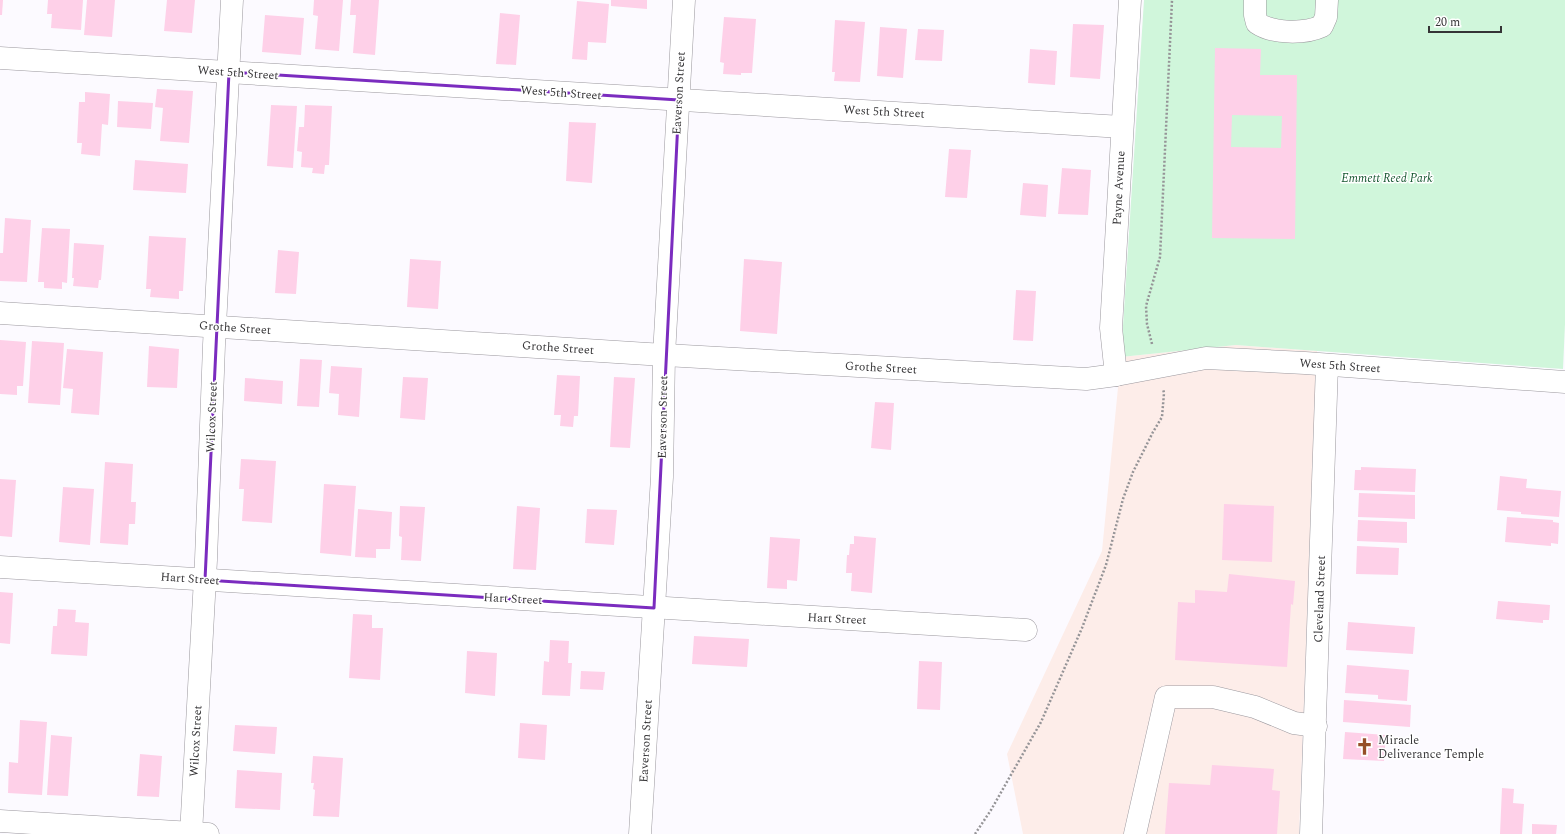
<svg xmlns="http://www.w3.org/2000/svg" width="1565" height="834" font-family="Spectral,serif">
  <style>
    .industrial { fill: #fdede9 }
    .green { fill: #d0f6db }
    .building { fill: #fed0e8; fill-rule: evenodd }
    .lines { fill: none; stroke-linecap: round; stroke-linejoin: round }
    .minor-casing { stroke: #9b989e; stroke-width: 23 }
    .path { stroke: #959497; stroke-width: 2.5; stroke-dasharray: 2 2; stroke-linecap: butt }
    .minor { stroke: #fff; stroke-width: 22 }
    .marked { fill: none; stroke: #7b2cbf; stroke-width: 3; stroke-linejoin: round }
    .labels { text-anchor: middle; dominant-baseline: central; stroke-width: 3; stroke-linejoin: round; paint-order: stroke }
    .street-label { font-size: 12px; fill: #353436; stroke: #fff }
    .park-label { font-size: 12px; font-style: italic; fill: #175731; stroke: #fff }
    .poi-label { font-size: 12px; fill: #353436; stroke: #fff; text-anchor: start }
  </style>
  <rect width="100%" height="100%" fill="#fcfaff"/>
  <polygon class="industrial" points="1236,345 1317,351 1299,834 1023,834 1007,754 1102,551 1121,357"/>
  <polygon class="green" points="1144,0 1565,0 1565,324 1563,369 1236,345 1121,357"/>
  <g class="building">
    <polygon points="0,0 3,0 2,15 0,15"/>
    <polygon points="48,0 83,0 81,30 51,28 52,14 47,14"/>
    <polygon points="87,0 115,0 112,37 84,35"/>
    <polygon points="167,0 195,0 192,33 164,31"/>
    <polygon points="314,0 343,0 339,51 315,49 318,16 313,15"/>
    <polygon points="351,0 379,0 375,55 353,53 356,15 350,15"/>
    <polygon points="611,0 647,0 647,9 611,6"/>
    <polygon points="577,1 609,4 606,43 588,42 587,60 572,59"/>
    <polygon points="500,13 520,15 516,65 496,64"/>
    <polygon points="265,15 304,18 301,55 262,52"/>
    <polygon points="724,17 756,19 752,73 741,73 741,75 723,74 724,63 720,62"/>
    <polygon points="835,20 865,22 860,82 834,81 835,72 832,72"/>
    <polygon points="1073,24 1104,25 1100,79 1070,77"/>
    <polygon points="880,27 907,29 903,78 877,76"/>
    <polygon points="918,29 944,30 942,61 915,60"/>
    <path d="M1215 48 1261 49 1260 75H1297L1295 239 1212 238ZM1232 115 1282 116 1281 148 1231 147Z"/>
    <polygon points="1030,49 1057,51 1055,85 1028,83"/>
    <polygon points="157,89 193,91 189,143 160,141 163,108 155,107"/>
    <polygon points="85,92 110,94 108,125 102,124 100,156 81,154 82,143 77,143 79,102 85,102"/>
    <polygon points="118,101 153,103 151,129 117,127"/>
    <polygon points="271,105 297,106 293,168 267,166"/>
    <polygon points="305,105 332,106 329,165 325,165 324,174 312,173 313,168 301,167 302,152 297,151 299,127 304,127"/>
    <polygon points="569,122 596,123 592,183 566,181"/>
    <polygon points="949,149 971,150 967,198 945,197"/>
    <polygon points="135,160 188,164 186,193 133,190"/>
    <polygon points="1062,168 1091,170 1088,215 1058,214"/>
    <polygon points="1023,183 1048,185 1046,217 1020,215"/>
    <polygon points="5,218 31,220 27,282 0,281 0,253 3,253"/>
    <polygon points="42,228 70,229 67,283 62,282 62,289 44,288 44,282 38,282"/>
    <polygon points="149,236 186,238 183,291 179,291 179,299 150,297 151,289 146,289"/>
    <polygon points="74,243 104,245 101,280 99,280 98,288 73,286 74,278 72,278"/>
    <polygon points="278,250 299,252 296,294 275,293"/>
    <polygon points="410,259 441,261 438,309 407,307"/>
    <polygon points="744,259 782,262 777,334 740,331"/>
    <polygon points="1016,290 1036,291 1033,341 1013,340"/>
    <polygon points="0,340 26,342 23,386 17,386 17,395 0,394"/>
    <polygon points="32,341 64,343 60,405 28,403"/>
    <polygon points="149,346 179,349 177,388 147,387"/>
    <polygon points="67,349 103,352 99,415 71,413 73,389 63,388"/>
    <polygon points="300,359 322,360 319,407 297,406"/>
    <polygon points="331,366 362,368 359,417 338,415 339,394 329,393"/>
    <polygon points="557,375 580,376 578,416 574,416 573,427 560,426 561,415 554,415"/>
    <polygon points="403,377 428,378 425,420 400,418"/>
    <polygon points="614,377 635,378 630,448 610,447"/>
    <polygon points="245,378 283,381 282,404 244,401"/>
    <polygon points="875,402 894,403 891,450 871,448"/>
    <polygon points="241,459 276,461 272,523 242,521 244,489 239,489"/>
    <polygon points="105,462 133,464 131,502 136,502 135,524 129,524 128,545 100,543"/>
    <polygon points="1361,467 1416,469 1415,492 1354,490 1355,470 1361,470"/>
    <polygon points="1500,476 1527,479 1526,488 1561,491 1559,517 1521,514 1521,512 1497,510"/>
    <polygon points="0,479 16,480 12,537 0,536"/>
    <polygon points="324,484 356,486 351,556 320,553"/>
    <polygon points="63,487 94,489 90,545 59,542"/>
    <polygon points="1359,493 1415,495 1415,519 1358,517"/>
    <polygon points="1224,504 1274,506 1272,562 1222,560"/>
    <polygon points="400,506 425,507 421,561 401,560 402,537 399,536"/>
    <polygon points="517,506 540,508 536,570 513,569"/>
    <polygon points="358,509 392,512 390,549 376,549 376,558 355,557"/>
    <polygon points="587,509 617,510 614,545 585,543"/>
    <polygon points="1507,517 1553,520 1553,522 1559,523 1558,544 1551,543 1551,546 1505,542"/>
    <polygon points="1358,520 1407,522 1407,543 1357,541"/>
    <polygon points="854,536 876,538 872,593 851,591 852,573 846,573 847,555 849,555 850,544 854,544"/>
    <polygon points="770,537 800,539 797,581 787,580 787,589 767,588"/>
    <polygon points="1357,546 1399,548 1398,575 1356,574"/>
    <polygon points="1229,574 1295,581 1293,605 1291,604 1287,667 1175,660 1178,602 1195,603 1195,590 1227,592"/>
    <polygon points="0,592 13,593 10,644 0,643"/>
    <polygon points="1498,601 1550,605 1549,620 1543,620 1543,623 1496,619"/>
    <polygon points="58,609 76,610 75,622 89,623 87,656 51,654 53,626 57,626"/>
    <polygon points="353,614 372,615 372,628 383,628 380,680 349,678"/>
    <polygon points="1348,622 1415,627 1413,654 1346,650"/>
    <polygon points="694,636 749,639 747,667 692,664"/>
    <polygon points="550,640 569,641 568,663 572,663 570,696 542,695 544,661 549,662"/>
    <polygon points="467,651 497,653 495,696 465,693"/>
    <polygon points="919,661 942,662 940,710 917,709"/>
    <polygon points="1347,665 1409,670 1407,701 1378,699 1378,695 1345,693"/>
    <polygon points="581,671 605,672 603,690 580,689"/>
    <polygon points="1344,700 1411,705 1410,727 1343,722"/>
    <polygon points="20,720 47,722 42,795 8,793 9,762 18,763"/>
    <polygon points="520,723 547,725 545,760 518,758"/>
    <polygon points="235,725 277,727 275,754 233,751"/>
    <polygon points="1345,732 1386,735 1384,761 1343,759"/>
    <polygon points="51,735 72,737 68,796 47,795"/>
    <polygon points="140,754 162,756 159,797 137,796"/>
    <polygon points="313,756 343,758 339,817 313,816 315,790 313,789 314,783 311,783"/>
    <polygon points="1212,765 1274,769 1272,790 1280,791 1277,834 1165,834 1169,783 1210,785"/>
    <polygon points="237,770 282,773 280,810 235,808"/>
    <polygon points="1502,788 1514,789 1513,803 1524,804 1522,834 1500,834"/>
    <polygon points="1532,824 1557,825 1556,834 1532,834"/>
  </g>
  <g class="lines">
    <defs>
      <g id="minor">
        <path d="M1255 0V15L1257 23C1273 34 1305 34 1322 26L1326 17 1327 0"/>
        <polyline points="0,58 1122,127"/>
        <polyline points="0,313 648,354 1086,379 1116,375 1206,358 1305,363 1565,382"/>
        <polyline points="1116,375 1111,328 1130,0"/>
        <polyline points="0,567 1026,630"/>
        <polyline points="0,821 208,834"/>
        <polyline points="191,834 206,560 214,345 232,0"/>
        <polyline points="640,834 662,477 664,355 684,0"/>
        <polyline points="1135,834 1166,697 1213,697 1255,707 1294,723 1316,726"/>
        <polyline points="1311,834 1327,365"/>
      </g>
    </defs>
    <use href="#minor" class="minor-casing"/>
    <g class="path">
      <polyline points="1152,344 1147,324 1146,306 1160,257 1172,0"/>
      <polyline points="975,834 991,810 1041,722 1082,628 1106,565 1123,499 1133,472 1153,432 1162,417 1164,393 1163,389"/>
    </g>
    <use href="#minor" class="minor"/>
  </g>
  <path class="marked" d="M229 72 679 100 654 608 205 580Z"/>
  <defs>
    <symbol id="church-bare" viewBox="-9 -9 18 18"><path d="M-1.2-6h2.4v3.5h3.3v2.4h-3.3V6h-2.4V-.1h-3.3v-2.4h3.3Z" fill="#954f27" stroke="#fff" stroke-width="2.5" paint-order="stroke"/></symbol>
  </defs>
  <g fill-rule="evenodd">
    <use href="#church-bare" x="1352" y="734" width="25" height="25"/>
  </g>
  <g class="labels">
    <g class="street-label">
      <text transform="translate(238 73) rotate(4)">West 5th Street</text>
      <text transform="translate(561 93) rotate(4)">West 5th Street</text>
      <text transform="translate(679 93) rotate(-87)">Eaverson Street</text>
      <text transform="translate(884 112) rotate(3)">West 5th Street</text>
      <text transform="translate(1119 188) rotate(-87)">Payne Avenue</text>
      <text transform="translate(235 328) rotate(4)">Grothe Street</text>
      <text transform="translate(558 348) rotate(4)">Grothe Street</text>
      <text transform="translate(1340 366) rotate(4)">West 5th Street</text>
      <text transform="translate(881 368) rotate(3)">Grothe Street</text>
      <text transform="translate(212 417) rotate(-88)">Wilcox Street</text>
      <text transform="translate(663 417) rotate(-89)">Eaverson Street</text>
      <text transform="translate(190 579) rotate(4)">Hart Street</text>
      <text transform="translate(513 599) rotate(3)">Hart Street</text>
      <text transform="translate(1320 599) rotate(-88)">Cleveland Street</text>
      <text transform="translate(837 619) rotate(3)">Hart Street</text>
      <text transform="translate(196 741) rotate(-87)">Wilcox Street</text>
      <text transform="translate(646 741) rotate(-87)">Eaverson Street</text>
    </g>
    <g class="park-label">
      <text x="1387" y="178">Emmett Reed Park</text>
    </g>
    <g class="poi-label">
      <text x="1378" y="740">Miracle<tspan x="1378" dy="14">Deliverance Temple</tspan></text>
    </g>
  </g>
  <path d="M1429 26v6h72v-6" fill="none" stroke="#353436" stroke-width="2"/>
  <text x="1435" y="26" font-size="12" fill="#353436" stroke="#ffffff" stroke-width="3" paint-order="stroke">20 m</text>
</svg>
